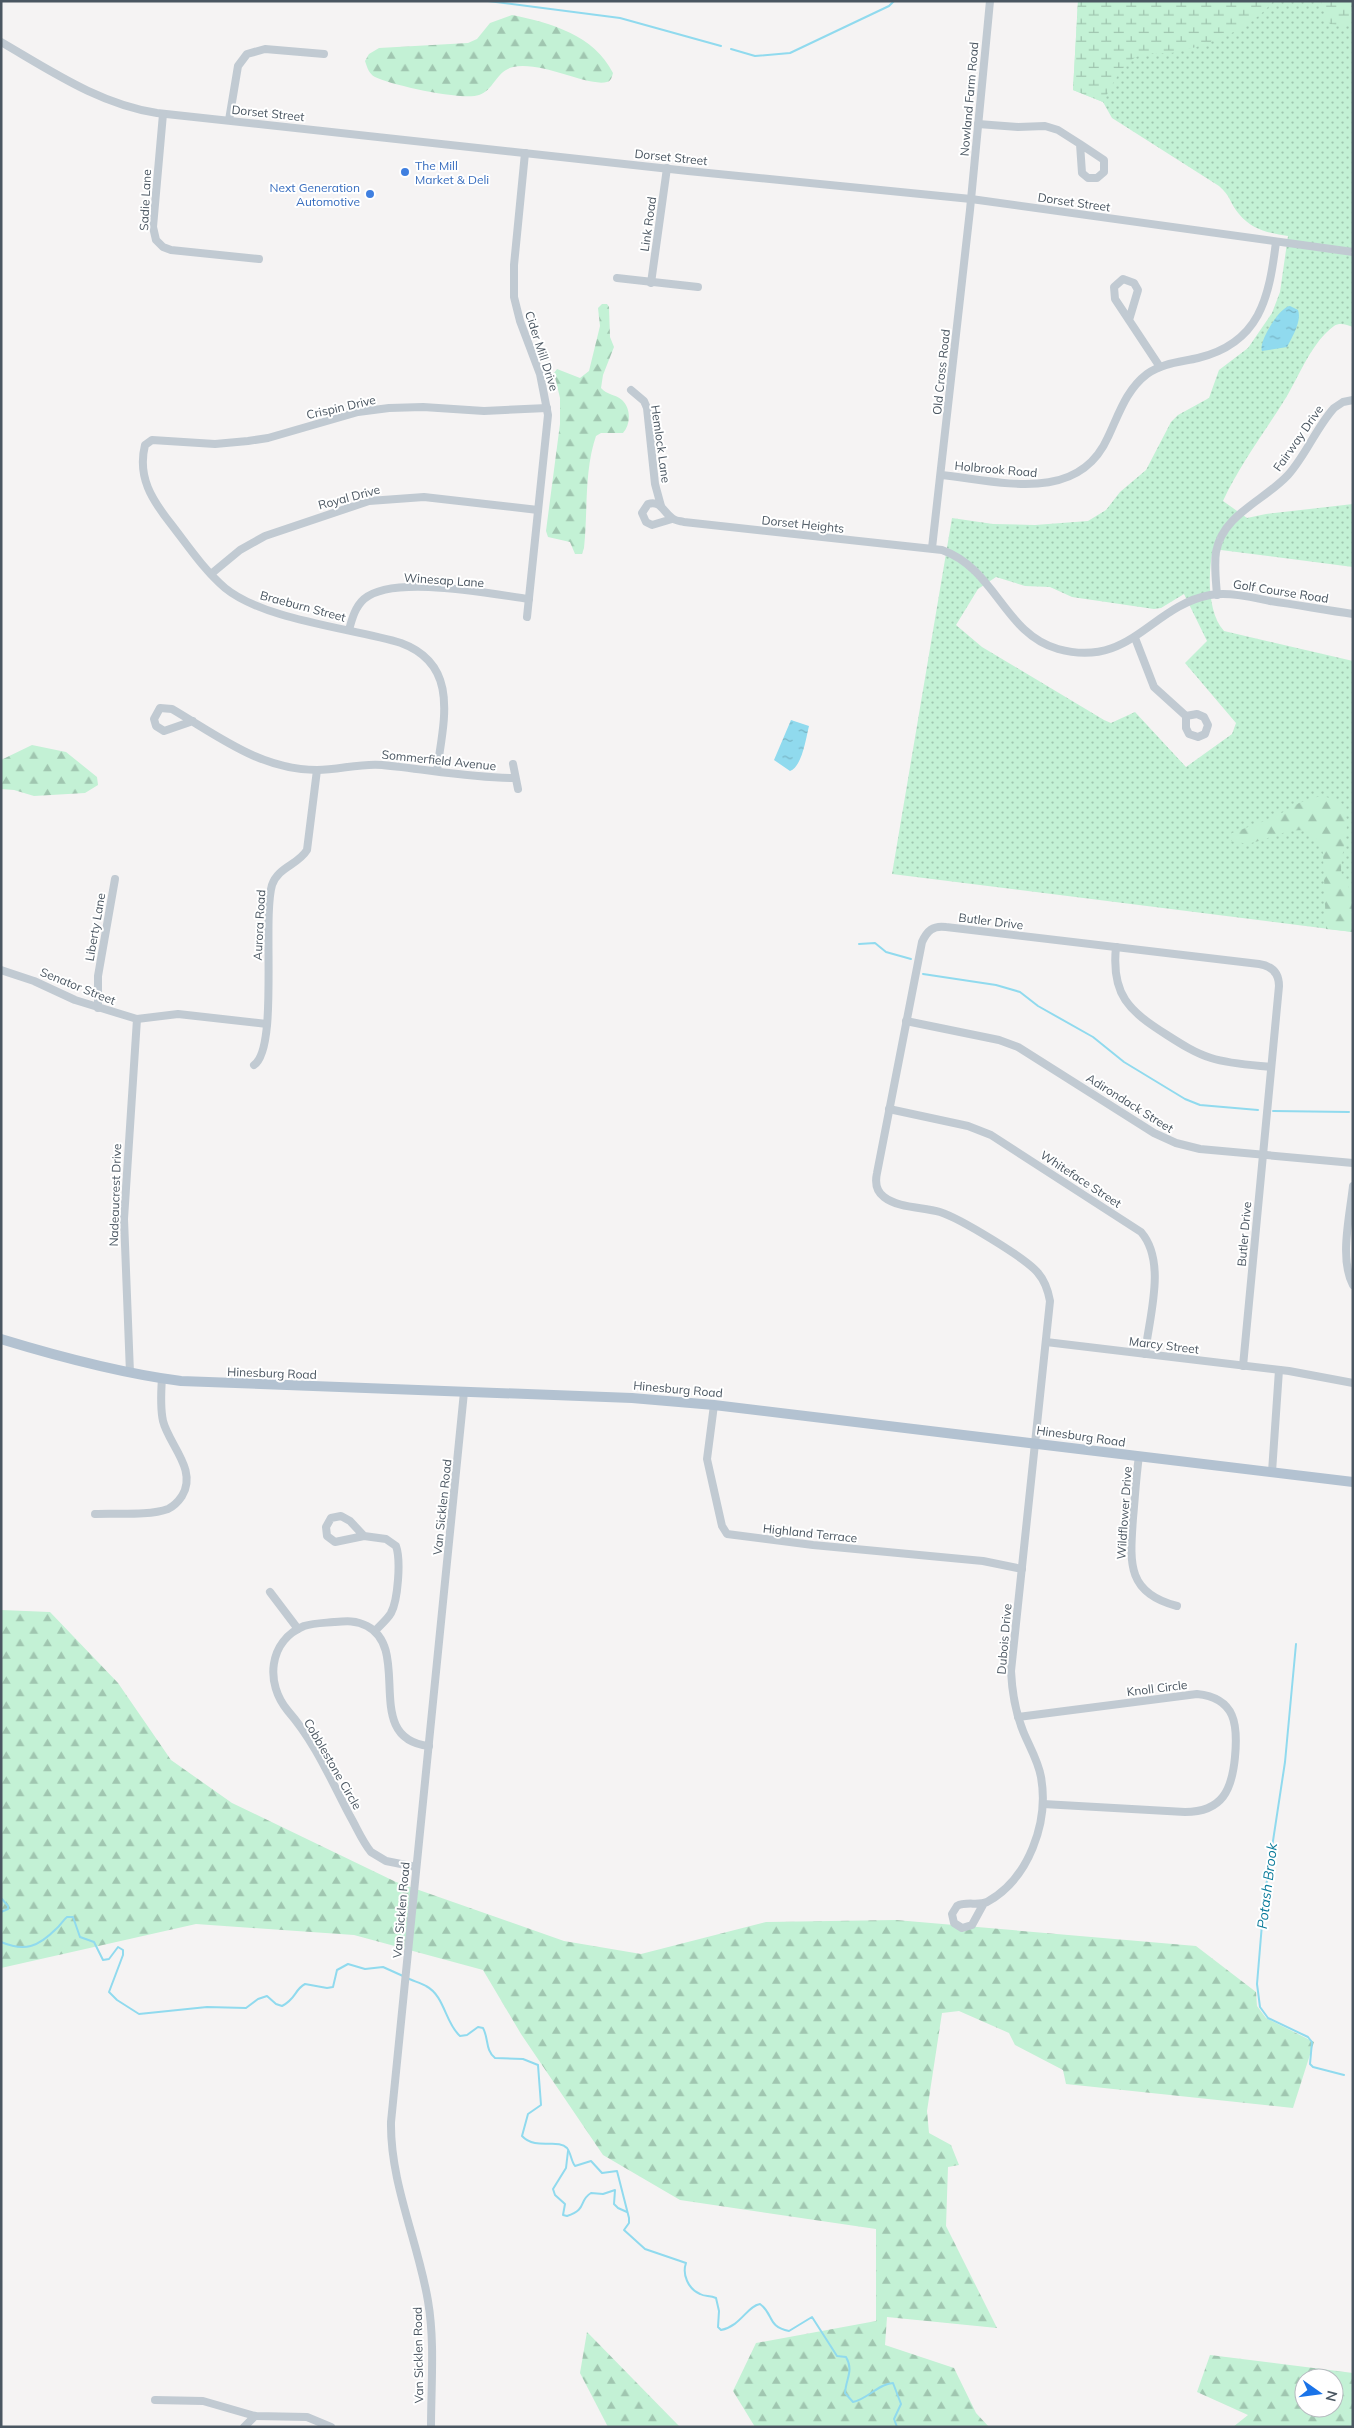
<svg xmlns="http://www.w3.org/2000/svg" width="1354" height="2428" font-family="Mulish,sans-serif">
  <style>
    .grass { fill: url(#grass-dots); fill-rule: evenodd }
    .forest { fill: url(#forest-firs); fill-rule: evenodd }
    .wetland { fill: url(#wetland-marsh) }
    .water { fill: url(#water-ripples) }
    .lines { fill: none; stroke-linecap: round; stroke-linejoin: round }
    .stream { stroke: #90daee; stroke-width: 2 }
    .minor { stroke: #c1cad2; stroke-width: 8 }
    .major { stroke: #b3c2d1; stroke-width: 10 }
    .shop-dot { fill: #3f7fe0; stroke: #fff; stroke-width: 2 }
    .labels { text-anchor: middle; dominant-baseline: central; stroke-width: 4; stroke-linejoin: round; paint-order: stroke }
    .street-label { font-size: 12px; fill: #4a5661; stroke: #fff }
    .shop-label { font-size: 12px; fill: #366cbe; stroke: #fff; text-anchor: start }
    .water-label { font-size: 14px; font-style: italic; fill: #0c7c9b; stroke: #fff }
  </style>
  <defs>
    <pattern id="grass-dots" width="8" height="8" patternUnits="userSpaceOnUse" patternTransform="scale(1.25)"><rect width="8" height="8" fill="#c3f1d5"/><path d="M2 2h.1M6 6h.1" fill="none" stroke="#a0c6b0" stroke-width="1.8" stroke-linecap="round"/></pattern>
    <pattern id="forest-firs" width="22" height="20" patternUnits="userSpaceOnUse" patternTransform="scale(1.25)"><rect width="22" height="20" fill="#c3f1d5"/><path d="M5 1l3.5 6h-7zM16 11l3.5 6h-7z" fill="#a0c6b0"/></pattern>
    <pattern id="wetland-marsh" width="20" height="14" patternUnits="userSpaceOnUse" patternTransform="scale(1.25)"><rect width="20" height="14" fill="#c3f1d5"/><path d="M1 5h8M5 5V1M11 12h8M15 12V8" fill="none" stroke="#a0c6b0"/></pattern>
    <pattern id="water-ripples" width="26" height="14" patternUnits="userSpaceOnUse" patternTransform="scale(1.25)"><rect width="26" height="14" fill="#90daee"/><path d="M2 4q2-2 4 0t4 0M15 11q2-2 4 0t4 0" fill="none" stroke="#78b4c4"/></pattern>
  </defs>
  <rect width="100%" height="100%" fill="#f5f3f3"/>
  <path class="grass" d="M1078 1H1353V327C1347 325 1340 322 1334 326 1312 342 1300 374 1287 396 1265 432 1240 464 1223 501L1247 518 1266 514 1353 504V567L1213 549C1208 573 1207 612 1224 631L1353 661V932L892 874 952 518 993 524 1035 525 1088 521 1106 510 1120 492 1146 470 1171 422 1178 415 1209 398 1219 370 1248 348 1272 313 1280 292 1288 236C1269 233 1252 230 1239 214 1230 204 1231 196 1219 186L1112 118 1103 102 1073 90ZM996 577 1025 586 1050 587 1072 597 1154 609 1161 608 1184 594 1207 641 1185 663 1236 723 1232 734 1186 767 1135 712 1111 723 1104 720 982 647 956 625 978 589Z"/>
  <g class="forest">
    <path d="M512 15C551 23 594 35 613 73 612 77 611 81 607 82 587 87 543 61 513 67 496 71 494 90 479 95 463 101 391 85 375 77 369 74 367 67 365 61L369 54 379 48 468 43 477 39 490 23Z"/>
    <path d="M602 304H607L609 307 610 337 614 347 603 375 601 388C607 395 615 394 622 400 631 408 631 424 623 433H601L596 436C584 471 588 511 584 548L582 554H575L570 542 548 537 546 531 560 424V398L554 373 557 369 580 378 589 371 600 326 598 308Z"/>
    <polygon points="32,745 66,752 97,777 98,785 85,793 34,796 14,790 1,789 1,760"/>
    <path d="M1317 797H1326L1340 801C1354 822 1342 845 1341 869 1341 881 1351 886 1353 897 1354 908 1353 921 1353 932L1326 929 1323 853C1312 812 1277 838 1251 843 1244 844 1237 842 1231 841L1232 833 1273 818 1299 803Z"/>
    <polygon points="1,1610 50,1612 118,1683 171,1760 232,1803 396,1882 564,1941 641,1954 766,1922 896,1920 1196,1946 1256,1992 1257,2006 1266,2018 1314,2042 1293,2108 1066,2084 1063,2070 1015,2045 1009,2033 959,2011 942,2013 927,2111 929,2133 951,2145 959,2165 948,2167 946,2226 997,2328 887,2317 885,2345 954,2368 976,2413 989,2427 755,2427 733,2391 756,2343 876,2321 876,2229 680,2200 603,2155 521,2034 483,1970 354,1935 196,1924 1,1968"/>
    <polygon points="587,2332 680,2427 608,2427 580,2373"/>
    <path d="M1210 2355 1353 2373V2427H1233L1248 2415 1197 2392ZM1304 2378H1334V2408H1304Z"/>
  </g>
  <g class="wetland">
    <path d="M1078 1H1273C1252 29 1209 45 1176 52 1165 55 1148 51 1138 56 1121 64 1112 86 1103 102L1073 90Z"/>
    <polygon points="1321,1 1353,1 1353,17 1343,26 1330,24 1326,19"/>
  </g>
  <g class="water">
    <path d="M1290 306 1298 310C1302 321 1292 337 1287 347L1262 351C1258 343 1279 307 1290 306Z"/>
    <path d="M791 720 809 726C806 738 802 767 790 771L774 760Z"/>
  </g>
  <g class="lines">
    <g class="stream">
      <polyline points="488,1 620,18 721,46"/>
      <polyline points="731,49 755,56 790,53 889,6 894,1"/>
      <polyline points="859,944 875,943 886,952 911,959"/>
      <polyline points="923,974 996,985 1020,992 1038,1006 1093,1037 1124,1062 1185,1099 1200,1105 1258,1110"/>
      <polyline points="1273,1111 1349,1112"/>
      <polyline points="1296,1644 1285,1762 1264,1900 1257,1984 1260,2007 1268,2018 1308,2037 1312,2042 1310,2064 1313,2067 1344,2075"/>
      <polyline points="1,1898 8,1906 8,1909 1,1912"/>
      <path d="M1 1942C25 1952 38 1947 56 1929 61 1925 63 1920 67 1917H73L80 1937 94 1942 103 1960 109 1959 118 1947 123 1950V1955L109 1992 117 2000 139 2014 207 2007 246 2008 258 1999 267 1996 276 2004 282 2006C297 1998 294 1990 305 1984L327 1988 333 1987 337 1970 348 1964 365 1969 383 1967 403 1976"/>
      <path d="M407 1978C413 1981 421 1983 426 1986 445 1996 445 2023 460 2036L467 2035 478 2027 483 2028C489 2039 485 2050 495 2058L523 2059 538 2065 541 2105 528 2114 522 2136C536 2151 558 2138 567 2148 571 2153 571 2161 575 2166L591 2161 602 2173 617 2171 629 2218V2223L624 2230 645 2249 686 2263C682 2274 688 2289 700 2294 705 2297 710 2295 716 2298L719 2311 718 2327 721 2330C741 2326 747 2306 760 2304 774 2314 767 2327 789 2331L812 2317 837 2356 846 2357C854 2371 846 2378 845 2393L853 2402C868 2399 878 2384 893 2383L901 2404 894 2419 897 2427"/>
      <path d="M568 2151 566 2168 553 2189 555 2195 565 2204 563 2215 567 2216C588 2209 578 2201 591 2193L603 2194 615 2190 614 2204 618 2208 627 2212"/>
    </g>
    <g class="minor">
      <path d="M1 42C51 71 99 104 157 113L688 171 971 199 1353 252"/>
      <polyline points="163,114 153,227 156,240 163,247 171,250 259,259"/>
      <polyline points="229,120 238,66 247,54 265,49 324,54"/>
      <polyline points="978,124 1018,127 1045,126 1058,130 1080,144 1082,173 1088,178 1097,178 1104,172 1104,160 1080,144"/>
      <polyline points="525,153 514,265 514,297 520,321 540,374 548,415 527,617"/>
      <polyline points="617,278 698,287"/>
      <polyline points="651,283 667,168"/>
      <polyline points="1129,320 1138,290 1134,283 1123,279 1114,287 1115,299 1160,367"/>
      <polyline points="631,390 644,401 647,408 655,484 661,506"/>
      <path d="M941 475C999 481 1078 505 1108 437 1119 414 1126 390 1147 374 1162 363 1181 362 1198 358 1260 343 1269 298 1276 242"/>
      <path d="M672 519 652 525 646 522 642 513 648 504C661 500 663 512 672 518 675 521 681 521 684 522L942 550C996 569 1004 634 1058 649 1130 669 1151 606 1210 595 1230 592 1251 597 1270 601 1298 605 1325 610 1353 614"/>
      <polyline points="932,548 970,210 990,1"/>
      <polyline points="211,574 240,550 265,536 369,501 424,497 538,510"/>
      <path d="M1217 595C1216 581 1214 566 1216 552 1223 514 1264 501 1288 475 1306 455 1316 428 1334 408L1343 402 1353 400"/>
      <path d="M349 630C352 619 355 607 364 599 393 574 491 594 529 599"/>
      <polyline points="1135,638 1154,687 1186,716 1186,728 1189,734 1198,737 1205,734 1208,725 1204,717 1197,714 1186,716"/>
      <path d="M193 721 164 731 156 726 154 719 160 708 172 709C218 736 261 770 317 770 339 770 360 763 382 765 426 769 469 778 514 778"/>
      <polyline points="513,764 518,789"/>
      <path d="M437 771C443 723 461 665 401 643 351 628 264 620 225 588 204 570 188 546 171 524 152 500 137 477 145 445L152 440 215 444 248 441 268 438 358 412 389 408 423 407 484 411 547 408"/>
      <path d="M1116 947C1111 995 1129 1011 1167 1035 1181 1044 1195 1053 1211 1058 1230 1064 1251 1065 1271 1067"/>
      <polyline points="1,970 34,981 75,1000 137,1019 178,1014 267,1024"/>
      <polyline points="98,1008 98,976 115,879"/>
      <polyline points="906,1021 999,1040 1018,1047 1154,1133 1176,1143 1200,1149 1353,1163"/>
      <path d="M254 1065C279 1048 262 919 272 885 278 867 298 865 307 850L317 770"/>
      <path d="M889 1109 968 1126 991 1135 1141 1232C1167 1262 1149 1317 1145 1354"/>
      <path d="M1353 1186C1350 1215 1339 1259 1353 1285"/>
      <polyline points="1046,1342 1289,1371 1353,1383"/>
      <polyline points="130,1373 124,1219 137,1019"/>
      <polyline points="714,1405 707,1459 722,1526 727,1534 813,1545 983,1561 1022,1569"/>
      <path d="M1139 1456C1136 1477 1135 1497 1133 1518 1130 1562 1126 1593 1177 1606"/>
      <polyline points="1272,1472 1279,1370"/>
      <path d="M95 1514C116 1513 149 1516 168 1509 174 1506 178 1502 182 1496 198 1470 169 1445 163 1421 160 1407 161 1392 162 1378"/>
      <path d="M364 1536 335 1542 327 1536 326 1527 331 1518 341 1516 350 1521 364 1536 386 1539 396 1546C401 1560 398 1600 391 1613 387 1620 380 1625 375 1631"/>
      <polyline points="270,1592 298,1629"/>
      <path d="M1018 1717 1197 1694C1236 1698 1238 1725 1235 1757 1232 1789 1223 1812 1185 1812L1043 1804"/>
      <path d="M416 1867 386 1861 371 1852C362 1841 357 1828 350 1816 331 1780 315 1742 288 1711 265 1684 268 1641 304 1626 314 1623 324 1623 334 1622 346 1621 356 1620 367 1626 413 1650 361 1739 429 1746"/>
      <path d="M984 1903 972 1925 962 1928 954 1923 952 1914 957 1906C966 1901 978 1906 987 1902 1029 1879 1049 1822 1041 1777 1038 1760 1029 1746 1023 1731 1015 1711 1012 1692 1011 1671L1050 1301C1048 1290 1045 1281 1038 1273 1026 1258 959 1218 940 1212 923 1207 898 1208 884 1197 876 1191 875 1182 877 1173L922 942C927 931 933 925 946 927L1259 964C1272 966 1279 973 1279 986L1243 1366"/>
      <polyline points="155,2400 203,2401 255,2416 307,2417 331,2427"/>
      <polyline points="244,2427 255,2416"/>
      <path d="M431 2427C431 2385 435 2342 428 2301 418 2241 390 2183 391 2122L464 1392"/>
    </g>
    <path class="major" d="M1 1339C60 1357 120 1373 181 1381L632 1398 714 1405 1353 1482"/>
  </g>
  <g class="shop-dot">
    <circle cx="405" cy="172" r="5"/>
    <circle cx="370" cy="194" r="5"/>
  </g>
  <g class="labels">
    <g class="street-label">
      <text transform="translate(969 99) rotate(-85)">Nowland Farm Road</text>
      <text transform="translate(268 113) rotate(6)">Dorset Street</text>
      <text transform="translate(671 157) rotate(6)">Dorset Street</text>
      <text transform="translate(145 200) rotate(-87)">Sadie Lane</text>
      <text transform="translate(1074 202) rotate(8)">Dorset Street</text>
      <text transform="translate(648 224) rotate(-82)">Link Road</text>
      <text transform="translate(542 351) rotate(72)">Cider Mill Drive</text>
      <text transform="translate(941 372) rotate(-84)">Old Cross Road</text>
      <text transform="translate(341 407) rotate(-13)">Crispin Drive</text>
      <text transform="translate(1298 438) rotate(-55)">Fairway Drive</text>
      <text transform="translate(661 444) rotate(82)">Hemlock Lane</text>
      <text transform="translate(996 469) rotate(5)">Holbrook Road</text>
      <text transform="translate(349 497) rotate(-15)">Royal Drive</text>
      <text transform="translate(803 524) rotate(6)">Dorset Heights</text>
      <text transform="translate(444 580) rotate(4)">Winesap Lane</text>
      <text transform="translate(1281 591) rotate(9)">Golf Course Road</text>
      <text transform="translate(303 606) rotate(15)">Braeburn Street</text>
      <text transform="translate(439 760) rotate(6)">Sommerfield Avenue</text>
      <text transform="translate(991 921) rotate(7)">Butler Drive</text>
      <text transform="translate(259 925) rotate(-87)">Aurora Road</text>
      <text transform="translate(95 927) rotate(-80)">Liberty Lane</text>
      <text transform="translate(78 986) rotate(22)">Senator Street</text>
      <text transform="translate(1130 1103) rotate(32)">Adirondack Street</text>
      <text transform="translate(1081 1179) rotate(33)">Whiteface Street</text>
      <text transform="translate(115 1195) rotate(-88)">Nadeaucrest Drive</text>
      <text transform="translate(1244 1234) rotate(-85)">Butler Drive</text>
      <text transform="translate(1164 1345) rotate(7)">Marcy Street</text>
      <text transform="translate(272 1373) rotate(2)">Hinesburg Road</text>
      <text transform="translate(678 1389) rotate(5)">Hinesburg Road</text>
      <text transform="translate(1081 1436) rotate(8)">Hinesburg Road</text>
      <text transform="translate(442 1507) rotate(-84)">Van Sicklen Road</text>
      <text transform="translate(1124 1513) rotate(-86)">Wildflower Drive</text>
      <text transform="translate(810 1533) rotate(6)">Highland Terrace</text>
      <text transform="translate(1004 1639) rotate(-85)">Dubois Drive</text>
      <text transform="translate(1157 1688) rotate(-7)">Knoll Circle</text>
      <text transform="translate(333 1764) rotate(60)">Cobblestone Circle</text>
      <text transform="translate(401 1910) rotate(-85)">Van Sicklen Road</text>
      <text transform="translate(418 2355) rotate(-91)">Van Sicklen Road</text>
    </g>
    <g class="shop-label">
      <text x="415" y="165">The Mill<tspan x="415" dy="14">Market &amp; Deli</tspan></text>
      <text x="360" y="187" text-anchor="end">Next Generation<tspan x="360" dy="14">Automotive</tspan></text>
    </g>
    <g class="water-label">
      <text transform="translate(1267 1886) rotate(-83)">Potash Brook</text>
    </g>
  </g>
  <rect width="1354" height="2428" fill="none" stroke="#4a5661" stroke-width="5"/>
  <g transform="translate(1319 2393) rotate(104)"><circle r="24" fill="#ffffff" stroke="#b7bbc0"/>
  <path d="M0-4L9 19L0 12L-9 19Z" fill="#1a73e8"/>
  <text y="-8" font-size="14" font-weight="bold" text-anchor="middle" fill="#4a5661">N</text>
  </g>
</svg>
